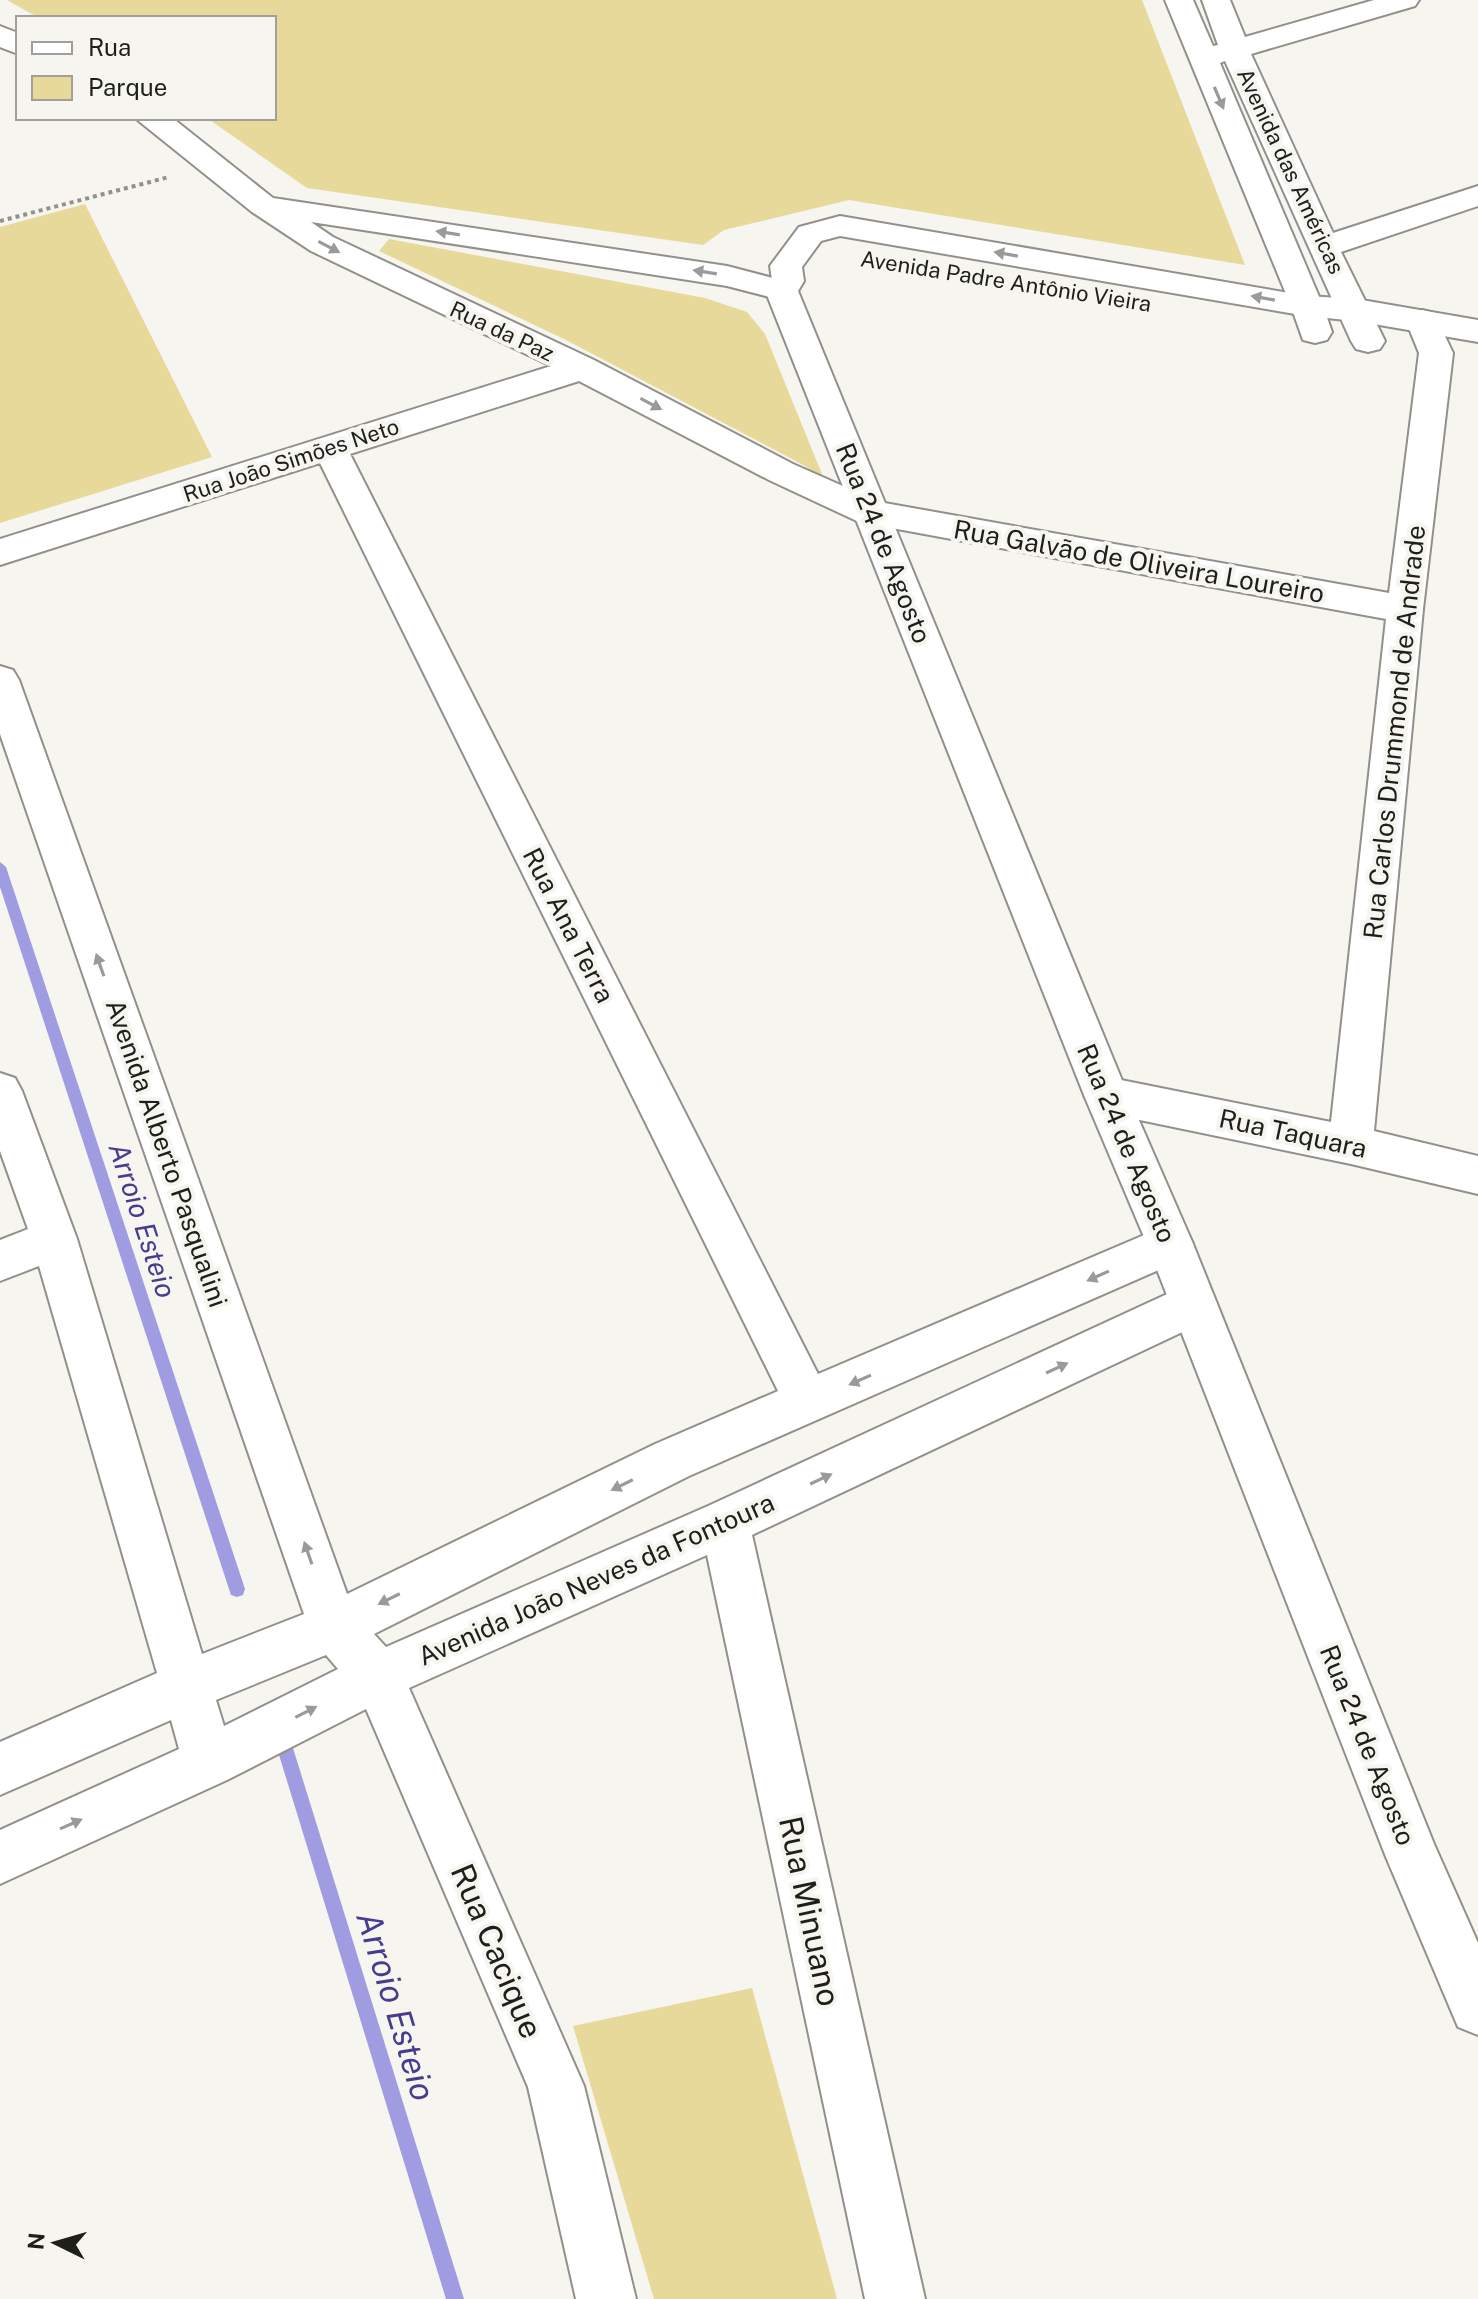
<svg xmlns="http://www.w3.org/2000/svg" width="1478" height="2299" font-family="'Public Sans',sans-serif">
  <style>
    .green { fill: #e7d99a }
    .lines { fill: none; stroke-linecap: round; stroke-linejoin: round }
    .stream { fill: #9f9ce1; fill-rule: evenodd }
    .minor-casing { stroke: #91908b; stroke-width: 4 }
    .major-casing { stroke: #91908b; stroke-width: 4 }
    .path { stroke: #92928d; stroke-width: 4; stroke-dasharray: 4 4; stroke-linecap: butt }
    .minor { fill: #fff; fill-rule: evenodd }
    .major { fill: #fff; fill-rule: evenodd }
    .oneway { fill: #9a9a98 }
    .labels { text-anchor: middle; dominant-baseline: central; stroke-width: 8; stroke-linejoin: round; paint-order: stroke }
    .far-street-label { font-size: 22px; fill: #1e1e1b; stroke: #f6f5ef }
    .street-label { font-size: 26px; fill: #1e1e1b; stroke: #f6f5ef }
    .water-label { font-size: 28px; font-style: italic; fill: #483c8d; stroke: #f6f5ef }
    .near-street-label { font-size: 32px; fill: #1e1e1b; stroke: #f6f5ef }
    .near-water-label { font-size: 34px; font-style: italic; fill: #483c8d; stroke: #f6f5ef }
  </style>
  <rect width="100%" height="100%" fill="#f6f5ef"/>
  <g class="green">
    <polygon points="7,0 1142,0 1245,265 849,200 724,230 703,245 307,188 207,118 274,118 274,18 39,18"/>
    <polygon points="85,204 212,457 0,523 0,227"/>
    <polygon points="389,239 705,298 747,312 765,334 826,484 807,467 566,340 379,251"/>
    <polygon points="752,1988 837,2299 654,2299 573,2026"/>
  </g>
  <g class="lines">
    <g class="stream">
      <polygon points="0,862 6,867 245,1589 243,1595 237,1597 231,1595 229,1589 0,887"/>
      <polygon points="280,1724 286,1726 288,1732 464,2299 446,2299 272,1732 274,1726"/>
    </g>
    <defs>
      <g id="minor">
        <polygon points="1165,0 1193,0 1213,46 1218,45 1202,0 1230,0 1245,37 1374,0 1419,0 1415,6 1251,54 1333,233 1478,186 1478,206 1341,252 1385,341 1380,349 1368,352 1356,349 1351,341 1225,61 1220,63 1323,306 1332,332 1327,340 1315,343 1303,340 1291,306"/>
        <polygon points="0,26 18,33 18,54 0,47"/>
        <path d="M135 118 175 120 273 198 727 266 792 283 797 290 792 297 781 300 727 286 311 222 333 237 594 360 793 464 879 502 1389 593 1419 353 1406 321 1410 313 1422 310 1434 313 1453 353 1423 609 1374 1131 1478 1156V1194L1351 1164 1106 1113 1091 1108 1084 1095 1091 1082 1106 1077 1331 1122 1386 619 859 522 769 480 579 381 350 454 818 1374 1170 1224 1186 1230 1193 1244 1186 1258 689 1476 374 1634 386 1647 708 1506 1178 1289 1194 1283 1210 1289 1217 1304 1210 1319 752 1535 925 2299H865L707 1555 409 1688 584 2086 636 2299H576L528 2087 366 1709 227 1780 0 1884V1830L179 1749 171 1720 0 1795V1742L157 1673 39 1266 0 1281V1240L28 1229 0 1151V1073L15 1078 22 1091 77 1239 202 1654 304 1614 0 734V666L13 670 19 680 347 1594 655 1444 778 1391 320 463 0 565V539L551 366 311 251 252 212ZM326 1655 338 1669 224 1726 216 1700Z"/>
      </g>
      <polygon id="major" points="840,216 1307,296 1356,299 1478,320 1478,342 1356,321 1307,316 840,236 821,241 802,267 804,281 798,291 1128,1095 1193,1244 1434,1844 1478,1943 1478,2035 1458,2027 1386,1857 1147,1244 1084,1095 765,290 772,280 770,266 799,227"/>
    </defs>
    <use href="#minor" class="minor-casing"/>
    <use href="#major" class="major-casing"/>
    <polyline class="path" points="0,221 169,177"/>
    <use href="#minor" class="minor"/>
    <use href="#major" class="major"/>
  </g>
  <defs><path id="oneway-solid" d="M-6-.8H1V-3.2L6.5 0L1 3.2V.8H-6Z" transform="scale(2)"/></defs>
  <g class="oneway">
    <use href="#oneway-solid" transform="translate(1219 98) rotate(67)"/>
    <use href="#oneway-solid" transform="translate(448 233) rotate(-171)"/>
    <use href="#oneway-solid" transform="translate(329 247) rotate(28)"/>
    <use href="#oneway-solid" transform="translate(1006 254) rotate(-170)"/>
    <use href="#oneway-solid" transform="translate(705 272) rotate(-171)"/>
    <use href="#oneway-solid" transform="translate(1263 298) rotate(-170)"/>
    <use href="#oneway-solid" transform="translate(651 404) rotate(28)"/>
    <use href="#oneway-solid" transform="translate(100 965) rotate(-109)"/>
    <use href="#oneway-solid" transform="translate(1098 1276) rotate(156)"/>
    <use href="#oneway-solid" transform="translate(1057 1368) rotate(-25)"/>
    <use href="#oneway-solid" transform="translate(860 1380) rotate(156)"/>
    <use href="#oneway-solid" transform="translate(821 1479) rotate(-25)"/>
    <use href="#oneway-solid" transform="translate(622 1485) rotate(154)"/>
    <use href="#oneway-solid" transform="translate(308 1553) rotate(-109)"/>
    <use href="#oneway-solid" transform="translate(389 1599) rotate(154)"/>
    <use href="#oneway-solid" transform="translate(306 1712) rotate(-27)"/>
    <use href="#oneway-solid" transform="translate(71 1824) rotate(-24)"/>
  </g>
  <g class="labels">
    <g class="far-street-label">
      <text transform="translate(1291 171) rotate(65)">Avenida das Américas</text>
      <text transform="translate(1006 281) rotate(9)">Avenida Padre Antônio Vieira</text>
      <text transform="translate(502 331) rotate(25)">Rua da Paz</text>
      <text transform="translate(291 460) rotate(-18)">Rua João Simões Neto</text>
    </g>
    <g class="street-label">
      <text transform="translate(884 543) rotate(68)">Rua 24 de Agosto</text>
      <text transform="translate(1139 561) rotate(10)">Rua Galvão de Oliveira Loureiro</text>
      <text transform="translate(1394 732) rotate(-84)">Rua Carlos Drummond de Andrade</text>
      <text transform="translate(569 925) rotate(63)">Rua Ana Terra</text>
      <text transform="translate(1293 1133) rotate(12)">Rua Taquara</text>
      <text transform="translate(1127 1143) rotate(67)">Rua 24 de Agosto</text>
      <text transform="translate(167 1153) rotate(71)">Avenida Alberto Pasqualini</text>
      <text transform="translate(596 1579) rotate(-24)">Avenida João Neves da Fontoura</text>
      <text transform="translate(1368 1745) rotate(68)">Rua 24 de Agosto</text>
    </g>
    <g class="water-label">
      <text transform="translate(143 1220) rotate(72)">Arroio Esteio</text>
    </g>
    <g class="near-street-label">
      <text transform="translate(810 1911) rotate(78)">Rua Minuano</text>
      <text transform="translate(497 1951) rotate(67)">Rua Cacique</text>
    </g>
    <g class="near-water-label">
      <text transform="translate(396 2006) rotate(73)">Arroio Esteio</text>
    </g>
  </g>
  <rect x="16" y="16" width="260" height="104" fill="#f6f5ef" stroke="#a09f9a" stroke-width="2"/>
  <rect x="32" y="42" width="40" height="12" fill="#ffffff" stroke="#a09f9a" stroke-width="2"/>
  <text x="88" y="56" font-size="24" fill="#1e1e1b">Rua</text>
  <rect x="32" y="76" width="40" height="24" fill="#e7d99a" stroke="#a09f9a" stroke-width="2"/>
  <text x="88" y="96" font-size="24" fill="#1e1e1b">Parque</text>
  <g transform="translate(56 2243) rotate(275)" stroke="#f6f5ef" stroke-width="6" paint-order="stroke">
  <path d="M0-6L14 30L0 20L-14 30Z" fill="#1e1e1b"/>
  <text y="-12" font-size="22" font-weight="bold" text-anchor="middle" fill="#1e1e1b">N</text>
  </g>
</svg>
